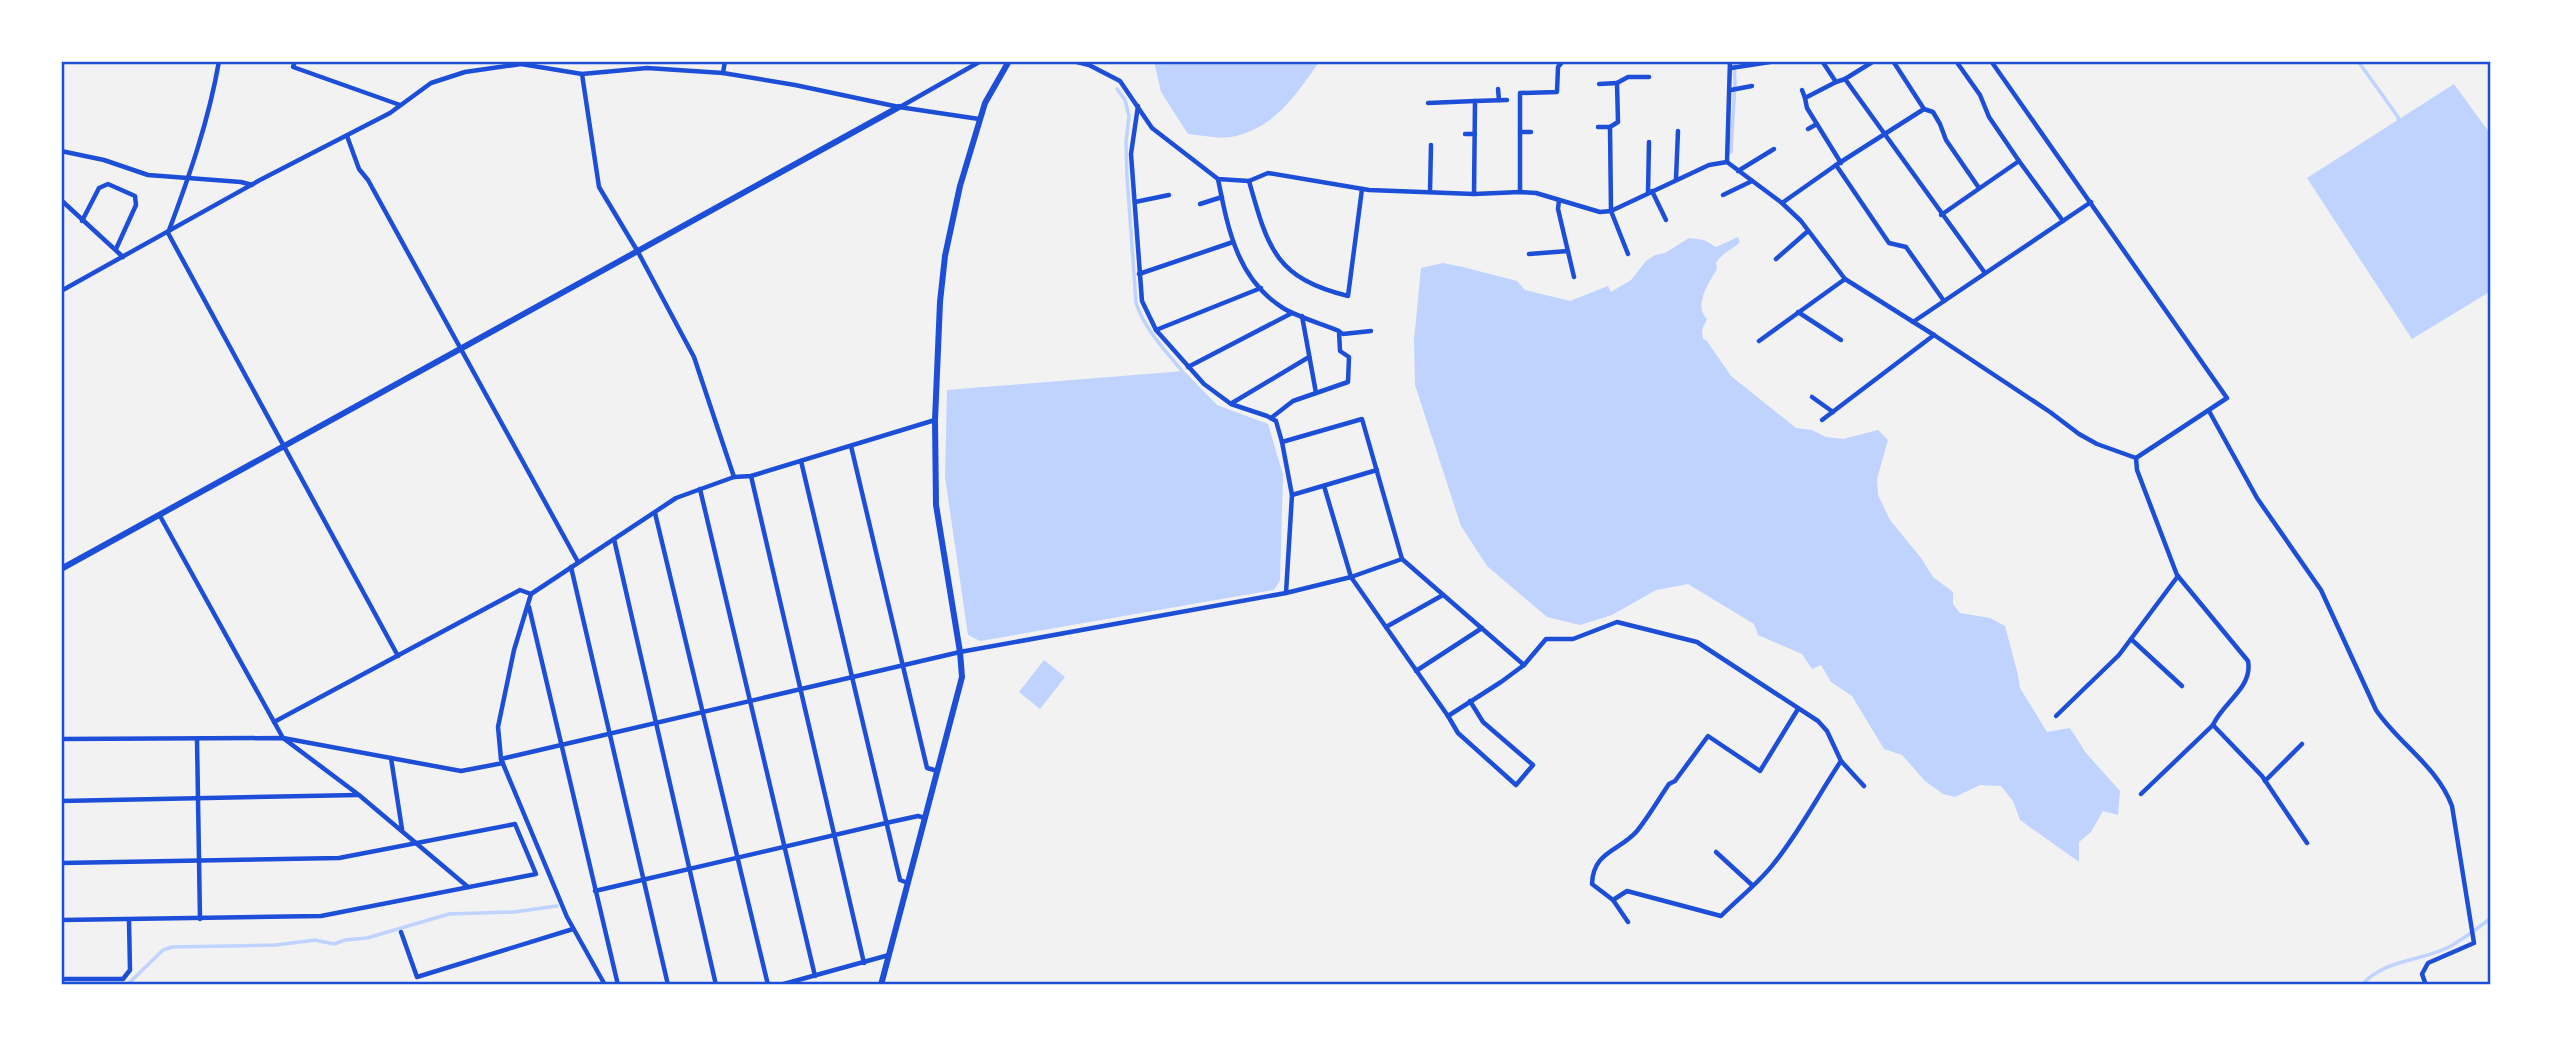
<svg xmlns="http://www.w3.org/2000/svg" width="2552" height="1046" font-family="'Times New Roman',serif">
  <style>
    .water { fill: #bfd3fe }
    .lines { fill: none; stroke-linecap: round; stroke-linejoin: round }
    .stream { stroke: #bfd3fe; stroke-width: 3.5 }
    .minor { stroke: #1d4ed8; stroke-width: 4.5 }
    .tertiary { stroke: #1d4ed8; stroke-width: 6 }
    .secondary { stroke: #1d4ed8; stroke-width: 6 }
    .neatline { fill: none; stroke: #1d4ed8; stroke-width: 2.5 }
  </style>
  <rect width="100%" height="100%" fill="#f2f2f2"/>
  <g class="water">
    <path d="M1154 61H1320C1296 94 1275 129 1231 137 1218 139 1201 135 1188 134L1161 92Z"/>
    <polygon points="2454,84 2491,135 2491,291 2412,339 2307,178"/>
    <path d="M1738 237 1740 242C1730 252 1725 250 1716 263L1717 269C1709 282 1693 306 1707 319L1702 330 1703 339 1707 341 1731 376 1796 428 1812 430 1826 437 1843 439 1878 430 1888 440 1877 479 1878 495 1890 520 1921 558 1933 577 1953 592V604L1960 613 1990 618 2005 626 2018 675 2020 688 2047 732 2070 728 2086 753 2120 791 2118 815 2103 811 2091 832 2079 842V862L2020 820 2013 801 2001 786 1980 785 1955 797 1943 794 1925 781 1902 755 1884 749 1852 696 1831 682 1821 665 1812 669 1802 654 1758 635 1754 624 1688 584 1656 590 1612 615 1580 625 1547 617 1487 566 1461 526 1415 385 1414 340 1421 268 1443 263 1463 267 1517 281 1525 290 1570 301 1608 286 1611 292 1631 280 1646 261 1655 255 1665 253 1689 238 1704 240 1716 247Z"/>
    <polygon points="1184,371 1217,405 1268,424 1283,475 1280,580 1274,590 980,641 968,635 945,477 947,390"/>
    <polygon points="1044,660 1065,677 1040,709 1019,692"/>
  </g>
  <g class="lines">
    <g class="stream">
      <polyline points="2358,61 2398,117 2399,123"/>
      <path d="M1117 89 1125 100 1129 116 1126 142 1127 176 1136 303C1145 330 1165 350 1182 371"/>
      <polyline points="1731,152 1735,82 1734,61"/>
      <polyline points="127,985 163,950 172,947 276,945 315,940 334,944 345,940 367,938 449,914 514,912 557,906"/>
      <path d="M2362 985C2384 959 2422 961 2449 947 2464 939 2478 928 2491 918"/>
    </g>
    <g class="minor">
      <path d="M219 61C209 120 189 177 168 233L398 656"/>
      <polyline points="295,61 293,67 400,105"/>
      <polyline points="1073,61 1089,65 1120,81 1152,128 1218,179 1249,181 1268,173 1369,190 1474,194 1520,192 1536,193 1600,212 1611,211 1709,165 1727,162 1782,203 1801,221 1845,279 1934,335 2050,412 2079,434 2097,444 2136,458"/>
      <polyline points="1822,61 1836,82 1845,79 1985,273"/>
      <polyline points="1893,61 1924,109 1933,112 1940,124 1946,140 1979,188"/>
      <polyline points="1991,61 2227,398 2136,458"/>
      <polyline points="1731,68 1770,62"/>
      <polyline points="723,73 725,61"/>
      <polyline points="582,74 599,187 638,252 694,357 734,477"/>
      <polyline points="1845,79 1874,61"/>
      <polyline points="1836,82 1805,98 1807,108 1841,163"/>
      <polyline points="1599,84 1617,83"/>
      <polyline points="1498,89 1499,100"/>
      <polyline points="1731,90 1752,86"/>
      <polyline points="1802,90 1805,98"/>
      <polyline points="1428,103 1475,101"/>
      <polyline points="1138,106 1131,154 1142,301 1156,330 1204,384 1231,404 1267,416 1276,421 1282,442 1292,495 1286,593"/>
      <polyline points="900,107 981,61"/>
      <polyline points="1598,127 1610,127"/>
      <polyline points="1808,129 1817,124"/>
      <polyline points="1520,132 1531,132"/>
      <polyline points="1465,134 1475,134"/>
      <polyline points="347,136 359,169 368,180 578,562"/>
      <polyline points="61,151 104,160 148,175 241,182 252,185"/>
      <polyline points="2019,161 2063,221"/>
      <polyline points="1727,162 1730,61"/>
      <polyline points="1836,165 1889,243 1906,247 1944,301"/>
      <polyline points="1738,171 1774,149"/>
      <path d="M1218 179C1228 229 1237 279 1283 308 1297 317 1323 324 1339 331L1340 351 1349 357 1348 382 1293 401 1271 418"/>
      <polyline points="1676,179 1678,131"/>
      <path d="M1249 181C1268 248 1275 278 1348 296L1362 189"/>
      <polyline points="1652,191 1666,220"/>
      <polyline points="1430,192 1431,145"/>
      <polyline points="1520,192 1520,93 1557,92 1558,67 1563,61"/>
      <polyline points="1648,193 1649,142"/>
      <polyline points="1474,194 1475,101 1507,100"/>
      <polyline points="1723,195 1752,181"/>
      <polyline points="61,200 123,257"/>
      <polyline points="1559,200 1558,209 1574,277"/>
      <polyline points="1135,202 1169,195"/>
      <polyline points="1782,203 1836,165 1924,109"/>
      <polyline points="1200,204 1222,197"/>
      <polyline points="1941,215 2019,161 1989,117 1980,95 1956,61"/>
      <polyline points="82,221 99,188 108,184 135,196 136,205 116,249"/>
      <polyline points="1529,254 1568,251"/>
      <polyline points="1628,254 1611,211 1610,127 1618,122 1617,83 1628,77 1649,77"/>
      <polyline points="1776,259 1808,231"/>
      <polyline points="1139,274 1233,242"/>
      <polyline points="61,291 260,180 390,113 431,83 465,72 521,64 582,74 647,68 723,73 795,85 899,107 979,119"/>
      <polyline points="1798,312 1841,340"/>
      <polyline points="1302,316 1316,393"/>
      <polyline points="1913,322 2091,202"/>
      <polyline points="1156,330 1261,288"/>
      <polyline points="1340,332 1343,334 1371,331"/>
      <polyline points="1759,341 1845,279"/>
      <polyline points="1188,367 1292,313"/>
      <polyline points="1812,397 1833,412"/>
      <polyline points="1232,403 1309,357"/>
      <path d="M2209 411 2257 498 2321 590 2376 710C2399 744 2437 766 2452 806L2474 943 2428 963 2422 974 2426 985"/>
      <polyline points="1822,420 1934,335"/>
      <polyline points="1282,442 1362,419 1402,559 1524,665"/>
      <polyline points="851,446 927,768 938,771"/>
      <path d="M2136 458 2137 470 2177 575 2248 661C2253 688 2223 702 2213 725L2262 776 2307 843"/>
      <polyline points="801,461 900,880 908,883"/>
      <polyline points="751,476 864,963"/>
      <polyline points="1324,486 1351,577 1448,716 1501,682 1524,665 1546,639 1573,639 1617,622 1697,642 1818,721 1827,731 1841,761 1864,786"/>
      <polyline points="700,489 815,976"/>
      <polyline points="1292,495 1377,470"/>
      <polyline points="655,513 768,985"/>
      <polyline points="160,516 283,738 359,795 468,887"/>
      <polyline points="614,539 716,985"/>
      <polyline points="571,567 668,985"/>
      <polyline points="529,607 618,985"/>
      <polyline points="1386,627 1443,595"/>
      <polyline points="2131,639 2182,686"/>
      <polyline points="1416,671 1482,628"/>
      <polyline points="1448,716 1458,733 1516,785 1533,765 1483,722 1470,701"/>
      <polyline points="2056,716 2119,655 2178,576"/>
      <polyline points="274,722 520,590 531,594"/>
      <polyline points="61,739 283,738 461,771 503,763"/>
      <polyline points="197,739 200,919"/>
      <polyline points="391,758 402,829"/>
      <polyline points="501,759 960,652 1286,593 1351,577 1402,559"/>
      <polyline points="2265,781 2302,744"/>
      <polyline points="2141,794 2213,725"/>
      <polyline points="61,801 358,795"/>
      <polyline points="1716,852 1752,885"/>
      <polyline points="61,863 339,858 515,824 536,874 321,916 61,920"/>
      <polyline points="595,891 886,823 918,816 925,818"/>
      <path d="M1613 900 1627 891 1721 916C1739 898 1760 882 1775 862 1800 831 1819 794 1841 761"/>
      <path d="M1628 922 1613 900 1592 884C1593 851 1620 851 1637 831 1649 816 1658 800 1669 784L1675 781 1708 736 1760 771 1798 709"/>
      <polyline points="401,932 417,977 573,929"/>
      <polyline points="61,979 123,979 130,970 129,920"/>
      <polyline points="605,985 567,917 501,759 498,727 514,650 531,594 676,498 734,477 751,476 935,420"/>
      <polyline points="780,985 889,955"/>
    </g>
    <polyline class="tertiary" points="61,569 899,107"/>
    <polyline class="secondary" points="881,985 962,677 960,652 936,505 935,420 940,302 945,256 960,186 985,103 1009,61"/>
  </g>
  <rect width="2552" height="1046" fill="none" stroke="#ffffff" stroke-width="126"/>
  <rect x="63" y="63" width="2426" height="920" class="neatline"/>
</svg>
